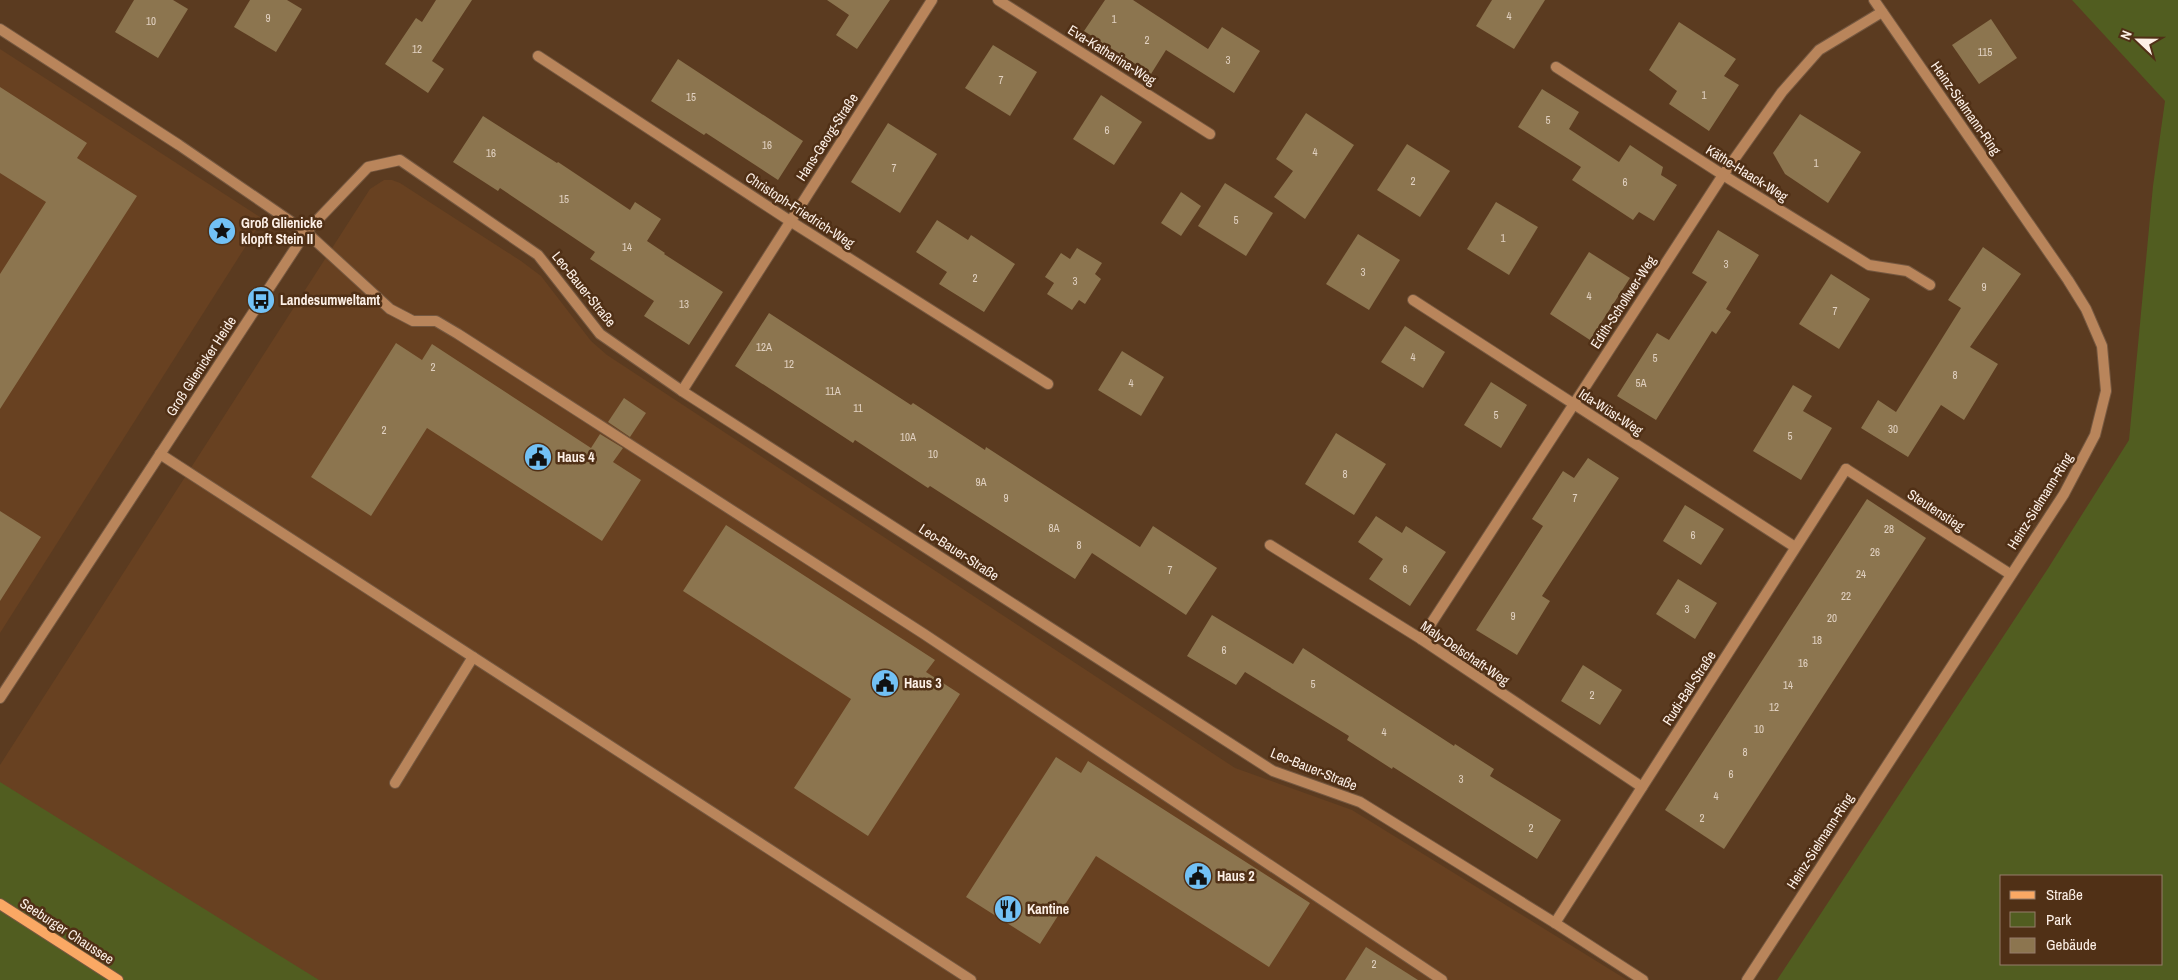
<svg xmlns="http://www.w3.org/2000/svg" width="2178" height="980" font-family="'Archivo Narrow',sans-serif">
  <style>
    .built { fill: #684121 }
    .green { fill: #515d20; fill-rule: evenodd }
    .building { fill: #8c754f }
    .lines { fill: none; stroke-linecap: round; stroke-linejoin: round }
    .lane-casing { stroke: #755840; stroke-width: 12 }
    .street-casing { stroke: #755840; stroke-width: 12 }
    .secondary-casing { stroke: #755840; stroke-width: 12 }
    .lane { stroke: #b9855b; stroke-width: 10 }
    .street { stroke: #b9855b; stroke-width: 10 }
    .secondary { stroke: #faa864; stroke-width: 10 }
    .labels { text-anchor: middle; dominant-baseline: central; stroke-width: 5; stroke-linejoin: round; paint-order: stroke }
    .number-label { font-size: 11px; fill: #e1d1c1 }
    .street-label { font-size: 14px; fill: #fdf0e7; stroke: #503016 }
    .poi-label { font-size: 14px; font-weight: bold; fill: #fdf0e7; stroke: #503016; text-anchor: start }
  </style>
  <rect width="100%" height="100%" fill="#5b3b20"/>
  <g class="built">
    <polygon points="0,49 263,219 0,633"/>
    <polygon points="384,180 392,180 400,183 521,261 541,276 591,341 607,355 1235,768 1352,810 1627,980 309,980 0,798 0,765 370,189"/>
  </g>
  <g class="green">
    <path d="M2072 0H2178V980H1777L2047 570 2129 440 2153 186 2165 101ZM2162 876V964H2002V876Z"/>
    <polygon points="0,782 319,980 0,980"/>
  </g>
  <g class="building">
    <polygon points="134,0 173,0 188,9 158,58 115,32"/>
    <polygon points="250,0 287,0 302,9 276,52 234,27"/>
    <polygon points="436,0 472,0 432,61 444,69 428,93 385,64 416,18 422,22"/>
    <polygon points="827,0 890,0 857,49 836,35 849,15"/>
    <polygon points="1105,0 1133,0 1208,49 1222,27 1260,51 1234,93 1166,50 1151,74 1084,31"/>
    <polygon points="1492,0 1545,0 1514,49 1476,26"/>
    <polygon points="1991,19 2017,58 1979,84 1952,45"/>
    <polygon points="1679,22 1736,59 1724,76 1739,85 1709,131 1669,104 1677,91 1649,70"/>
    <polygon points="993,45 1037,72 1010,116 965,88"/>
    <polygon points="678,59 803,141 778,180 706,133 704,135 651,101"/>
    <polygon points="0,87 87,143 77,158 137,196 0,409 0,274 46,202 0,173"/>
    <polygon points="1542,89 1579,112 1569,129 1619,162 1630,145 1663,167 1661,175 1677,185 1654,221 1639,212 1633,220 1572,180 1581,167 1518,127"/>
    <polygon points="1101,95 1142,122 1114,165 1073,139"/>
    <polygon points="1306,113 1354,145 1305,219 1274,197 1293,171 1276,159"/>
    <polygon points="1800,114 1861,152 1828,203 1785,174 1773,153"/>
    <polygon points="483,116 557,163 558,162 630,210 635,202 661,219 647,241 665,253 664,254 723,292 689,345 644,316 654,301 590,259 595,252 500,188 498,191 453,162"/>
    <polygon points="888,123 937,154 900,213 851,182"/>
    <polygon points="1407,144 1450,171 1420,217 1377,190"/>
    <polygon points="1225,183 1273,213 1246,256 1198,226"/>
    <polygon points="1181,192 1201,206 1181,236 1161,223"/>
    <polygon points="1496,202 1538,227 1509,275 1467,249"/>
    <polygon points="937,220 968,240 971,235 1015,264 984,312 939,284 947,272 916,252"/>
    <polygon points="1718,230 1759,255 1726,309 1731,312 1716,334 1712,331 1656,420 1617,396 1657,333 1669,340 1707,282 1692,273"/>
    <polygon points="1358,234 1400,260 1369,310 1326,284"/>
    <polygon points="1983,247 2021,274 1970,347 1998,364 1964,420 1941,405 1908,457 1861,428 1878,400 1896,412 1961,308 1948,300"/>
    <polygon points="1077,248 1102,263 1095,274 1101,279 1085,304 1079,300 1072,310 1047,294 1054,283 1045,277 1061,253 1070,259"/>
    <polygon points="1589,252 1630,278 1590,340 1550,314"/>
    <polygon points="1831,274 1870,299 1839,349 1799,324"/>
    <polygon points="769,313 911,405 913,403 985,450 986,447 1140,547 1153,526 1217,568 1186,615 1092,553 1075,579 930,486 928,488 855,440 853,443 735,366"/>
    <polygon points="1405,326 1445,352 1423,388 1381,362"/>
    <polygon points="396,343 422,360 432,344 591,448 600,434 623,448 613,462 641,480 602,541 427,428 371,516 311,477"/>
    <polygon points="1122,351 1164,377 1141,416 1098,390"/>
    <polygon points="1491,382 1527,405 1501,448 1464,425"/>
    <polygon points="1793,385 1812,396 1803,411 1832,428 1801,480 1753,451"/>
    <polygon points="624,398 646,413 630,437 608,422"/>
    <polygon points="1336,433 1386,464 1354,515 1305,484"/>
    <polygon points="1588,458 1619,478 1542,596 1550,601 1517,655 1476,630 1543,526 1532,519 1563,471 1574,478"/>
    <polygon points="1867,499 1926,538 1724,849 1665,810"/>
    <polygon points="1685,505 1724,529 1701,565 1663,541"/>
    <polygon points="0,511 41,537 0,601"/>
    <polygon points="1376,516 1402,533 1406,526 1446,552 1410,606 1369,579 1383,559 1358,542"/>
    <polygon points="726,525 935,660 926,672 960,694 868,836 794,788 851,699 683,591"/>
    <polygon points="1678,579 1717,603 1695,639 1656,614"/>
    <polygon points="1212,615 1293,664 1303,648 1454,746 1455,744 1494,769 1490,776 1561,820 1537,859 1393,767 1392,769 1347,740 1349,736 1245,672 1236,685 1187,656"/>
    <polygon points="1583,665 1622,690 1600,725 1561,701"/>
    <polygon points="1056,757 1081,773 1088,761 1310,903 1269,967 1096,856 1040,944 966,897"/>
    <polygon points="1366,947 1418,980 1345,980"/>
  </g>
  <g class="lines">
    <defs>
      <g id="lane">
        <polyline points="306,232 390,309 413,321 436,321 458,334 924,634 1442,980"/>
        <polyline points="160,454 971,980"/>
        <polyline points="1846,469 2010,574"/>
        <polyline points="395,783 473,657"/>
      </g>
      <g id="street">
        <polyline points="998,0 1210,134"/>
        <polyline points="0,29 179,145 306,232"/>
        <polyline points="538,56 790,221 1048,384"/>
        <polyline points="1556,67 1723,175 1869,265 1907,271 1930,285"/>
        <polyline points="1413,300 1795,547"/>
        <polyline points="682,391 932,0"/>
        <polyline points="1270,545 1421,639 1642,787"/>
        <polyline points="1421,639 1723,175 1782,92 1819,50 1882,12"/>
        <polyline points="0,698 306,232 368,167 400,160 538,255 600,334 682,391 1273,771 1360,802 1555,923 1643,980"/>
        <polyline points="1555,923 1846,469"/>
        <polyline points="1747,980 2064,494 2095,435 2106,391 2102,346 2086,309 2068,280 1874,0"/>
      </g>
      <polyline id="secondary" points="0,904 118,980"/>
    </defs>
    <use href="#lane" class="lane-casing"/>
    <use href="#street" class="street-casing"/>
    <use href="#secondary" class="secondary-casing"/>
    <use href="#lane" class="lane"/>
    <use href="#street" class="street"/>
    <use href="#secondary" class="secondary"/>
  </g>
  <defs>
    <symbol id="sight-disc" viewBox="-11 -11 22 22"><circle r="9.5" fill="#72c1f5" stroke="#503016"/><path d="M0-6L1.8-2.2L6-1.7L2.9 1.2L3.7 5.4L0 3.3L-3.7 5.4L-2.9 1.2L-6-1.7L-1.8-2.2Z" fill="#111"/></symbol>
    <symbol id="bus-disc" viewBox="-11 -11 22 22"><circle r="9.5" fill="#72c1f5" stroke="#503016"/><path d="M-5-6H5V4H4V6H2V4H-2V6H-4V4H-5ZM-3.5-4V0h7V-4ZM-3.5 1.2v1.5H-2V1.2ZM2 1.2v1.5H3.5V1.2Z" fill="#111"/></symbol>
    <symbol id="civic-disc" viewBox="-11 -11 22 22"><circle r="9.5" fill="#72c1f5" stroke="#503016"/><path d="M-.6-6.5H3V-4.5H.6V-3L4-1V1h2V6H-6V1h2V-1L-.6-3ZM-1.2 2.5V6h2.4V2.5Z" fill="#111"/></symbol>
    <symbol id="restaurant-disc" viewBox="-11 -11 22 22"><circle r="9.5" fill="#72c1f5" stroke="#503016"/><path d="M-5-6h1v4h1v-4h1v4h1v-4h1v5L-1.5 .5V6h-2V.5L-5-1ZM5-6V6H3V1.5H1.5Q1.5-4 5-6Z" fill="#111"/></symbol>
  </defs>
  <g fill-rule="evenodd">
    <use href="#sight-disc" x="206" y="215" width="32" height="32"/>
    <use href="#bus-disc" x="245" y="284" width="32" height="32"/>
    <use href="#civic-disc" x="522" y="441" width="32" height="32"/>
    <use href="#civic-disc" x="869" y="667" width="32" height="32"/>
    <use href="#civic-disc" x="1182" y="860" width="32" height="32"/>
    <use href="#restaurant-disc" x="992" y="893" width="32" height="32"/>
  </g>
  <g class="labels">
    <g class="number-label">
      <text x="1509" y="16">4</text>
      <text x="268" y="18">9</text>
      <text x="1114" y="19">1</text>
      <text x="151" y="21">10</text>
      <text x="1147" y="40">2</text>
      <text x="417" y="49">12</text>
      <text x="1985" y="52">115</text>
      <text x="1228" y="60">3</text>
      <text x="1001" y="80">7</text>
      <text x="1704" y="95">1</text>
      <text x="691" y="97">15</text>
      <text x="1548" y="120">5</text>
      <text x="1107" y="130">6</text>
      <text x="767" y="145">16</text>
      <text x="1315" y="152">4</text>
      <text x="491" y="153">16</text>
      <text x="1816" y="163">1</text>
      <text x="894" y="168">7</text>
      <text x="1413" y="181">2</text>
      <text x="1625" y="182">6</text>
      <text x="564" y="199">15</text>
      <text x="1236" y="220">5</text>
      <text x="1503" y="238">1</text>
      <text x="627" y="247">14</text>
      <text x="1726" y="264">3</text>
      <text x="1363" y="272">3</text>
      <text x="975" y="278">2</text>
      <text x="1075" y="281">3</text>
      <text x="1984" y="287">9</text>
      <text x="1589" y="296">4</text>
      <text x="684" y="304">13</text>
      <text x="1835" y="311">7</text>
      <text x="764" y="347">12A</text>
      <text x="1413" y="357">4</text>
      <text x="1655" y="358">5</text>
      <text x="789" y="364">12</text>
      <text x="433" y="367">2</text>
      <text x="1955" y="375">8</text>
      <text x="1131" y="383">4</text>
      <text x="1641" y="383">5A</text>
      <text x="833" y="391">11A</text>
      <text x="858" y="408">11</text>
      <text x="1496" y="415">5</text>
      <text x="1893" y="429">30</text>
      <text x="384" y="430">2</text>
      <text x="1790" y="436">5</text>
      <text x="908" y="437">10A</text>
      <text x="933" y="454">10</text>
      <text x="1345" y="474">8</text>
      <text x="981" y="482">9A</text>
      <text x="1006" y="498">9</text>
      <text x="1575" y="498">7</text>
      <text x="1054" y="528">8A</text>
      <text x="1889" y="529">28</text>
      <text x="1693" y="535">6</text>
      <text x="1079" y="545">8</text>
      <text x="1875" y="552">26</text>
      <text x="1405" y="569">6</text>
      <text x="1170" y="570">7</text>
      <text x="1861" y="574">24</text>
      <text x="1846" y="596">22</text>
      <text x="1687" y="609">3</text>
      <text x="1513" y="616">9</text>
      <text x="1832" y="618">20</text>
      <text x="1817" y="640">18</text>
      <text x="1224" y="650">6</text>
      <text x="1803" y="663">16</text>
      <text x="1313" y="684">5</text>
      <text x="1788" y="685">14</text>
      <text x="1592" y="695">2</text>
      <text x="1774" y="707">12</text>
      <text x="1759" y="729">10</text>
      <text x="1384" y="732">4</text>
      <text x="1745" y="752">8</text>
      <text x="1731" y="774">6</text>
      <text x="1461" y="779">3</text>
      <text x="1716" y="796">4</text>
      <text x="1702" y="818">2</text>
      <text x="1531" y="828">2</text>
      <text x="1374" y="964">2</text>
    </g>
    <g class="street-label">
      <text transform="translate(1112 55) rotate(32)">Eva-Katharina-Weg</text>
      <text transform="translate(1966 108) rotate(55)">Heinz-Sielmann-Ring</text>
      <text transform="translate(827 137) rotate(-57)">Hans-Georg-Straße</text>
      <text transform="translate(1747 173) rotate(32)">Käthe-Haack-Weg</text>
      <text transform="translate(800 210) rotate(33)">Christoph-Friedrich-Weg</text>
      <text transform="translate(584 289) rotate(51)">Leo-Bauer-Straße</text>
      <text transform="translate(1623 302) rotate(-57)">Edith-Schollwer-Weg</text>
      <text transform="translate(201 366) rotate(-57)">Groß Glienicker Heide</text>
      <text transform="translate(1611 412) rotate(33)">Ida-Wüst-Weg</text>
      <text transform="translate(2040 501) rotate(-58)">Heinz-Sielmann-Ring</text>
      <text transform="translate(1936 510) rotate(33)">Steutenstieg</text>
      <text transform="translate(959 552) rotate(33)">Leo-Bauer-Straße</text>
      <text transform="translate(1465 653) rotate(34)">Maly-Delschaft-Weg</text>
      <text transform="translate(1689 688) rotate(-57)">Rudi-Ball-Straße</text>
      <text transform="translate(1314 769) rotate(22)">Leo-Bauer-Straße</text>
      <text transform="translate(1820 841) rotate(-57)">Heinz-Sielmann-Ring</text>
      <text transform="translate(67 931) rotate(33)">Seeburger Chaussee</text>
    </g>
    <g class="poi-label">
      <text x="241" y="223">Groß Glienicke<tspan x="241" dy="16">klopft Stein II</tspan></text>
      <text x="280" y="300">Landesumweltamt</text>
      <text x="557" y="457">Haus 4</text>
      <text x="904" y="683">Haus 3</text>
      <text x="1217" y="876">Haus 2</text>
      <text x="1027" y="909">Kantine</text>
    </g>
  </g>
  <rect x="2000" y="875" width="162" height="90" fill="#503016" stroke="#957d6a"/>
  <rect x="2010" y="891" width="25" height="8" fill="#faa864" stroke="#957d6a"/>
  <text x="2046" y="900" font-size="15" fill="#fdf0e7">Straße</text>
  <rect x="2010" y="912" width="25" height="15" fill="#515d20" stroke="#957d6a"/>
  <text x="2046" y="925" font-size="15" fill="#fdf0e7">Park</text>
  <rect x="2010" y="938" width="25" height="15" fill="#8c754f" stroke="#957d6a"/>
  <text x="2046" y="950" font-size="15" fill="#fdf0e7">Gebäude</text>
  <g transform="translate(2138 40) rotate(292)" stroke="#503016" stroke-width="4" paint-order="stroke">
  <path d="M0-4L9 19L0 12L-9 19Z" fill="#fdf0e7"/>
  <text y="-8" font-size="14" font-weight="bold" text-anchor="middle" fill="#fdf0e7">N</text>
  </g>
</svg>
